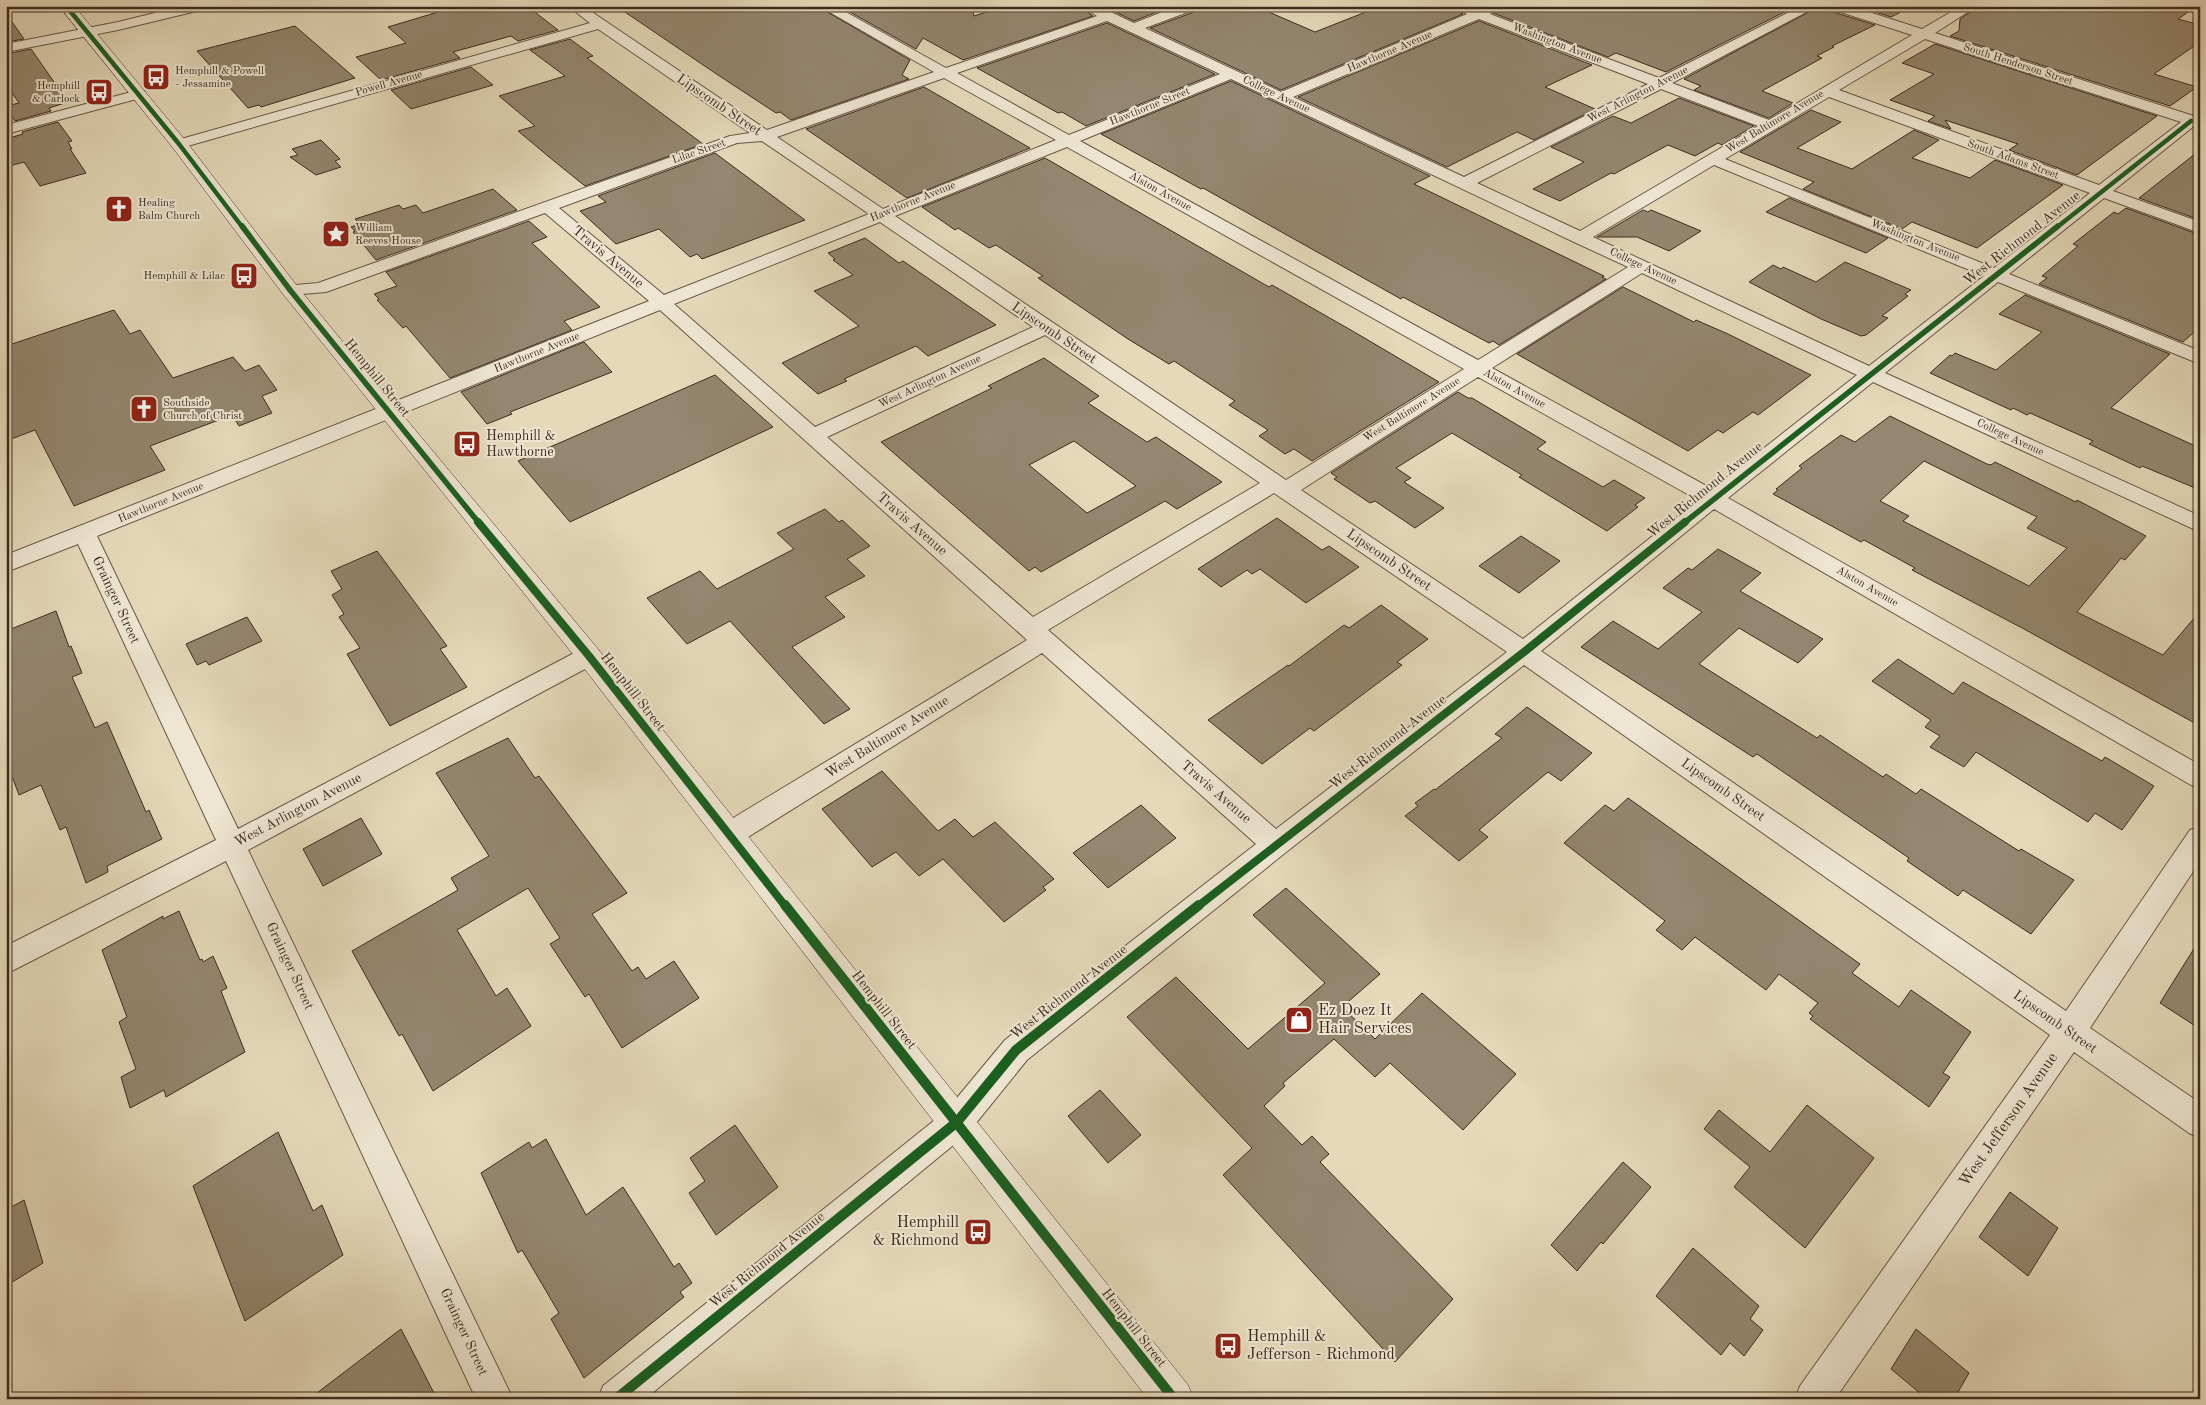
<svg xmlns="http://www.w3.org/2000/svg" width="2206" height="1405" font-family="'Old Standard TT',serif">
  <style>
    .building { fill: #94866f; stroke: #3d2c1e; fill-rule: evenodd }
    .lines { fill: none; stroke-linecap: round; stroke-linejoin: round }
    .street-casing { stroke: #675745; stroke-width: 2 }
    .secondary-casing { stroke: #3d2c1e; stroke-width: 1 }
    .street { fill: #eee6d2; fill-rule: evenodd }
    .secondary { fill: #eee6d2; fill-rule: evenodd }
    .cycleway-far3-casing { stroke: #eee6d2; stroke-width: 6 }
    .cycleway-far2-casing { stroke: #eee6d2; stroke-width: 8 }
    .cycleway-far1-casing { stroke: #eee6d2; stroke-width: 11 }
    .cycleway-casing { stroke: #eee6d2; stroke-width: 13 }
    .cycleway-far3 { stroke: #1b5e20; stroke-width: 4.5 }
    .cycleway-far2 { stroke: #1b5e20; stroke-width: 5.5 }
    .cycleway-far1 { stroke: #1b5e20; stroke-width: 8 }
    .cycleway { stroke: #1b5e20; stroke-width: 10 }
    .labels { text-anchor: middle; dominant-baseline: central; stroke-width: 4; stroke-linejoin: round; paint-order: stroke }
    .far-street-label { font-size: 11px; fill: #3d2c1e; stroke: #eee6d2 }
    .far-poi-label { font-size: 11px; fill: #3d2c1e; stroke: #eee6d2; text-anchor: start }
    .street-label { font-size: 14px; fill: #3d2c1e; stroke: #eee6d2 }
    .poi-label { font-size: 14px; fill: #3d2c1e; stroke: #eee6d2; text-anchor: start }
    .near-poi-label { font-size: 16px; fill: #3d2c1e; stroke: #eee6d2; text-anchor: start }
    .near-street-label { font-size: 16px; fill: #3d2c1e; stroke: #eee6d2 }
  </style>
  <rect width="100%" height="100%" fill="#e5d9ba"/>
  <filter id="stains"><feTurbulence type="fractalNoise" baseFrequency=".004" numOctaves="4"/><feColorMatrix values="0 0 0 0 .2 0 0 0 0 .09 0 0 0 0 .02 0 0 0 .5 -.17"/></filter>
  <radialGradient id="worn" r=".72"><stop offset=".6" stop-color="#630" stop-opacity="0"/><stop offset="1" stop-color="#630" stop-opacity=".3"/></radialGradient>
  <g class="building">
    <polygon points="458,6 527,6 558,30 518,41 511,36 453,52 460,58 381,80 356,57 406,43 388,27"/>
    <polygon points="616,6 817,6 910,60 902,75 909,79 791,120 780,112 776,113 715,73"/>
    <polygon points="839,6 972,6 974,16 1005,6 1079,6 1093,16 963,60 923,38 916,49"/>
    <polygon points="1103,6 1172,6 1134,21"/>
    <polygon points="1199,6 1255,6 1315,32 1381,6 1449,6 1463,14 1281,90 1150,28 1197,11"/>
    <polygon points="1492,6 1796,6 1666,72 1616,53 1608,57 1493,13 1495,10"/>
    <polygon points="1820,6 1828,6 1830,11 1875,25 1832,46 1834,47 1817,56 1822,58 1762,91 1793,103 1769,118 1694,90 1701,86 1684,79"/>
    <polygon points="1857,6 1913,6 1891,17"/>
    <polygon points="1979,6 2197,6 2178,19 2200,25 2200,42 2154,74 2197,87 2170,106 1950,36 1959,31 1960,19"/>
    <polygon points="6,13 24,39 6,42"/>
    <polygon points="1479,21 1592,65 1545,87 1595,109 1534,140 1517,132 1447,167 1298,97"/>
    <polygon points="1107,23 1215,74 1086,126 1062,112 1058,113 977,68"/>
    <polygon points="295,26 355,78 261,107 259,105 248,108 197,51"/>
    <polygon points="570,39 593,56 587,58 703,144 585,186 554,161 518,131 535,126 499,96 565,76 530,50"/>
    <polygon points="1935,44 2157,116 2077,175 2009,150 2018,144 1945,120 1951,129 1928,121 1935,116 1890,100 1934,74 1902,63"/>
    <polygon points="31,49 68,102 49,108 51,111 15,121 6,106 19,103 6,84 6,54"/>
    <polygon points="471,67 493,85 411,109 391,90"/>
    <polygon points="1231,81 1430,176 1414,184 1604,276 1602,277 1606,279 1499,345 1493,341 1489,343 1403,297 1401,299 1203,188 1201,189 1101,134"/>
    <polygon points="924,87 1030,148 907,198 806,129"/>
    <polygon points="1679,98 1754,126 1722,145 1718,143 1695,156 1668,145 1614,174 1611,173 1560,201 1533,189 1584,162 1551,147 1613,116 1631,123"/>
    <polygon points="1811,110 1841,122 1797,148 1852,169 1914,130 1939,140 1912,158 1970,178 1995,160 2063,185 1977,248 1912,222 1902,229 1803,189 1814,182 1740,152"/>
    <polygon points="58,122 72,141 68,142 72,149 70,149 86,173 40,186 24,162 6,167 6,139 23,134 22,132"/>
    <polygon points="321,140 340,159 335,161 341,167 316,175 290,157 298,155 292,149"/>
    <polygon points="2200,150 2200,220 2139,198"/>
    <polygon points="715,153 805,220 702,259 697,254 690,257 659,229 616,244 580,211 606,202 598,196"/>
    <polygon points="1045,158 1269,287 1272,285 1356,333 1439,382 1312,461 1294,449 1285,454 1259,436 1268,430 1229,405 1235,401 1174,361 1169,364 1128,339 1038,278 1043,276 996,245 989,248 958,228 955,230 922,207"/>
    <polygon points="493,189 517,210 376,260 353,232 355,231 351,227 360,224 355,219 399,205 403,209 416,205 423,213"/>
    <polygon points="1789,198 1888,238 1866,253 1766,212"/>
    <polygon points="2126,208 2200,235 2200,327 2183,342 2039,284 2047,278 2042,276 2078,246 2073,244 2114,212 2118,214"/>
    <polygon points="1643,210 1648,212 1651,210 1701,231 1669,251 1637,237 1597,237"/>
    <polygon points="529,221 547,237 532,243 600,307 564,321 572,330 450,378 406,326 403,328 377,300 379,299 374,294 397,286 386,272"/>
    <polygon points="865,238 899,263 903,261 996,325 928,356 916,346 844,379 847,381 818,394 782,363 859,326 814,291 853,275 833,260 835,259 828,253"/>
    <polygon points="1845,262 1911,290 1905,294 1908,296 1882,316 1888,318 1866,335 1861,336 1821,319 1749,282 1773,265 1781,269 1783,267 1816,282"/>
    <polygon points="1623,287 1694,322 1696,320 1728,334 1811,375 1758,415 1753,412 1723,433 1718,430 1688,451 1517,354"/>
    <polygon points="2025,295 2170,354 2111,408 2200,448 2200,490 2142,466 2140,468 2089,444 2093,441 2030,413 2027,415 2013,408 2011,410 1930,373 1950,355 1952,356 1955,353 1996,370 2042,332 1999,314"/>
    <polygon points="114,310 130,334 140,330 173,378 233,357 245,371 259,365 277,390 262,396 272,413 239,426 232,415 150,446 165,470 74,506 35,430 6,441 6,346"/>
    <polygon points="584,342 612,372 510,412 512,414 487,424 461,392"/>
    <path d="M1044 358 1099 396 1088 403 1147 442 1156 437 1222 482 1177 509 1165 501 1041 572 1035 567 1029 571 881 442 992 388 988 386ZM1074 441 1136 486 1087 513 1029 465Z"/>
    <polygon points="715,375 773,427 570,522 518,461"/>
    <polygon points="1458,392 1468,398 1472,398 1546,442 1537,449 1603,487 1614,480 1645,498 1635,505 1638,507 1607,531 1519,477 1522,475 1452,433 1396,468 1411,478 1404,482 1444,508 1415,528 1375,501 1370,503 1334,479 1337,477 1331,473"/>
    <path d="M1890 416 1987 464 1991 465 1995 462 2076 502 2077 500 2146 536 2125 560 2121 558 2077 612 2163 655 2200 611V726L2024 629 1912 570 1915 568 1864 540 1861 542 1773 494 1778 490 1776 489 1802 468 1799 466 1841 435 1855 442ZM1924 461 2037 517 2027 528 2067 548 2029 586 1903 521 1909 516 1880 501Z"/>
    <polygon points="825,509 839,522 842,520 870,546 847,559 865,576 825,597 845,617 792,647 850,709 824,724 730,621 687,644 647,598 700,571 717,589 794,549 777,533"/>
    <polygon points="1277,518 1322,550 1329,546 1359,567 1306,603 1260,569 1252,574 1247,570 1221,587 1198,569"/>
    <polygon points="1521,536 1560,561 1519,593 1479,566"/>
    <polygon points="1718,549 1761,573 1740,591 1823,639 1798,663 1739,628 1699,664 1817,738 1820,735 1883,777 1886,774 1916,794 1921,789 2019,851 2021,849 2074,880 2031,934 1963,890 1958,896 1907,861 1909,858 1757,754 1753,757 1581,647 1613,621 1658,649 1702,612 1663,588 1688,568 1692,570"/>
    <polygon points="377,551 447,646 440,649 467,687 390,726 347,654 360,648 339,617 344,614 332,595 342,589 331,571"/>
    <polygon points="1381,605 1428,639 1397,662 1402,665 1314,731 1310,728 1262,764 1208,720 1288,665 1289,666 1344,625 1349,628"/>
    <polygon points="56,611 69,647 71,646 82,673 72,677 95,728 107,722 146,812 149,810 162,839 107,866 108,872 86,883 66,827 60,830 41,785 19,795 6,760 6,631"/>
    <polygon points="247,617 262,641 209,665 206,661 197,665 186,644"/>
    <polygon points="1898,659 1953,694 1963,682 2102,761 2105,757 2154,786 2122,830 2095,813 2088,822 1976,752 1964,767 1930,747 1940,736 1925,727 1931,720 1872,681"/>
    <polygon points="1527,707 1592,753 1561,781 1548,772 1479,830 1488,837 1459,861 1405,816 1418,806 1415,803 1434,789 1435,790 1502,738 1495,734"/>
    <polygon points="508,738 535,778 539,776 627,893 592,914 632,971 638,967 646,979 674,961 699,998 622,1048 589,994 585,997 550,944 560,938 528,888 457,930 496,996 507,988 531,1026 433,1091 402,1034 399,1036 352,951 458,890 451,878 489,856 436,773"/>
    <polygon points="882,771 938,831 955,819 973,837 995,822 1054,879 1043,887 1046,890 1004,922 943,859 919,876 896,852 872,867 822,809"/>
    <polygon points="1628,798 1860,964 1852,973 1899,1007 1911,990 1971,1032 1943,1073 1950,1077 1929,1107 1810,1019 1813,1016 1809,1013 1818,1003 1779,974 1766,990 1695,937 1682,950 1656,930 1665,921 1564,843 1605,805 1614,811"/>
    <polygon points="1141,805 1176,838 1108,888 1073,853"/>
    <polygon points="361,818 382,854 323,886 303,849"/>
    <polygon points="1286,888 1380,974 1342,1007 1375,1039 1422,993 1516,1074 1463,1130 1390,1063 1375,1077 1334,1039 1283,1083 1285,1086 1264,1106 1302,1145 1312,1136 1329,1154 1320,1162 1453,1299 1395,1362 1223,1175 1252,1148 1127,1017 1176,977 1248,1049 1325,983 1253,915"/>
    <polygon points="179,911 200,960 202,959 203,962 213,956 227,988 221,991 245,1052 166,1097 164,1090 130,1108 121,1077 136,1069 119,1022 127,1017 102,950 163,916 163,919"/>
    <polygon points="2200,939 2200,1029 2160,1003"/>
    <polygon points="1100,1090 1141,1135 1108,1163 1068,1116"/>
    <polygon points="1807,1105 1874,1158 1805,1248 1734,1187 1750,1167 1704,1129 1719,1110 1770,1152"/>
    <polygon points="735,1125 778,1187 716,1235 689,1193 705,1181 690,1158"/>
    <polygon points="278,1132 313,1211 322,1205 343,1255 245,1321 193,1186"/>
    <polygon points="546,1139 586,1215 623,1187 674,1267 679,1263 692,1283 680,1292 684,1297 584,1378 551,1319 559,1313 522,1250 518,1253 481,1173 529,1142 532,1148"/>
    <polygon points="1623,1162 1651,1187 1603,1244 1601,1242 1577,1271 1551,1245"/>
    <polygon points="2010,1192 2058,1228 2028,1276 1979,1237"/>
    <polygon points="24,1200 43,1263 6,1286 6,1210"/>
    <polygon points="1693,1248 1759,1306 1750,1319 1763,1330 1744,1356 1730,1343 1721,1355 1656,1296"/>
    <polygon points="401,1329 437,1399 309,1399"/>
    <polygon points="1916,1329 1969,1373 1954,1399 1927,1399 1891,1369"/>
  </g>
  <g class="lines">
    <defs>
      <g id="street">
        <polygon points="183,6 206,6 205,9 118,30 6,52 6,44 118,22"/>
        <path d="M568 6H583L767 130 934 72 819 6H835L946 68 1097 16 1081 6H1098L1134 23 1178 6H1197L1196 9 1145 28 1281 92 1467 14 1451 6H1470L1478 10 1486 7 1491 8 1493 11 1490 14 1659 78 1801 6H1818L1672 83 1769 120 1912 35 1831 9 1830 6H1850L1922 29 1961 6H1977L1935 33 2200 118V127L2194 126 2113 191 2200 222V233L2104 198 2009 274 2200 351V364L1998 282 1885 373 2200 516V532L1873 382 1728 498 2200 765V789L2191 785 1714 509 1541 651 2066 1011 2190 830 2200 827V861L2090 1028 2200 1103V1138L2189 1133 2074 1052 1835 1399H1795L1800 1386 2050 1035 1524 665 1285 853 1027 1060 968 1133 645 1399H598L603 1386 946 1111 1005 1040 1256 844 1042 653 740 842 730 845 720 842 716 834 720 826 1027 640 660 310 97 536 238 829 580 650 589 647 598 650 601 656 598 662 248 850 513 1399H476L226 861 6 974V946L216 840 78 544 6 572V555L649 301 545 213 326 292 290 295 284 294 281 290 284 286 318 283 730 136 750 133 598 29 184 147H174L171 144 174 141 590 23ZM1479 19 1648 84 1464 177 1293 97ZM1107 21 1220 74 1069 135 957 73ZM1925 39 2181 122 2099 185 1839 90ZM944 78 1056 140 883 209 777 137ZM1231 79 1574 242 1628 267 1478 360 1080 141ZM1661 89 1758 126 1580 231 1477 183ZM1829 97 2090 193 1994 268 1725 159ZM762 141 869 214 664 295 559 208 737 143ZM1067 147 1464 369 1286 480 895 216ZM1714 165 1984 276 1869 366 1593 237ZM880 222 1033 327 815 427 674 304ZM1642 273 1857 375 1712 489 1492 368ZM1045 335 1260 483 1033 617 827 437ZM1478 377 1698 500 1523 639 1301 490ZM1274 493 1507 652 1276 829 1048 630Z"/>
        <polygon points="139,90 144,91 146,94 144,97 6,134 6,125"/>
      </g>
      <polygon id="secondary" points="59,6 74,6 185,140 297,286 396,407 598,649 1188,1385 1194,1399 1148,1399 580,663 283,294 173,148"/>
    </defs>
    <use href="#street" class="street-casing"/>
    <use href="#secondary" class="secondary-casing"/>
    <use href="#street" class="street"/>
    <use href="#secondary" class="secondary"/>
    <defs>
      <g id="cycleway-far3">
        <polyline points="66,6 179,144 243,228"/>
        <polyline points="2056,228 2191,121"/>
      </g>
      <g id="cycleway-far2">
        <polyline points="242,226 290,290 479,523"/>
        <polyline points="1684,523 2058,226"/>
      </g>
      <g id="cycleway-far1">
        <polyline points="478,522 589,656 786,907"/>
        <polyline points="1197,907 1524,652 1685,522"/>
      </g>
      <g id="cycleway">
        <polyline points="785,905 1174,1399"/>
        <polyline points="616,1399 957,1122 1016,1050 1199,905"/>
      </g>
    </defs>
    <use href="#cycleway-far3" class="cycleway-far3-casing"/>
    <use href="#cycleway-far2" class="cycleway-far2-casing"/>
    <use href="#cycleway-far1" class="cycleway-far1-casing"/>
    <use href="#cycleway" class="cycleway-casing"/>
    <use href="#cycleway-far3" class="cycleway-far3"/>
    <use href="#cycleway-far2" class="cycleway-far2"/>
    <use href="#cycleway-far1" class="cycleway-far1"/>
    <use href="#cycleway" class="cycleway"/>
  </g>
  <defs>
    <symbol id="bus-square" viewBox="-11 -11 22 22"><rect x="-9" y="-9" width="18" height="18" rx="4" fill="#8f2418" stroke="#eee6d2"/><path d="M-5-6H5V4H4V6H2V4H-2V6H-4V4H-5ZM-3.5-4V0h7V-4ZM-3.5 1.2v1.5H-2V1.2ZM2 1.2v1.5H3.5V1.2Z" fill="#fff"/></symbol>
    <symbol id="church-square" viewBox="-11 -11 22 22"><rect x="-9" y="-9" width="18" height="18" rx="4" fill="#8f2418" stroke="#eee6d2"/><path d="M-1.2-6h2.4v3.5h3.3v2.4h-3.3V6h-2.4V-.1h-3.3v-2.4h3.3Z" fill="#fff"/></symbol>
    <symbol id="sight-square" viewBox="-11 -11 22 22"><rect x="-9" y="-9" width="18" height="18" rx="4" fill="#8f2418" stroke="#eee6d2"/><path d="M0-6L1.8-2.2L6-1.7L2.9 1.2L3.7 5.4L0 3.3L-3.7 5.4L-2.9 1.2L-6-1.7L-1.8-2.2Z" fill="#fff"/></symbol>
    <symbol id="shop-square" viewBox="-11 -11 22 22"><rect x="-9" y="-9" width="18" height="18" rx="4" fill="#8f2418" stroke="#eee6d2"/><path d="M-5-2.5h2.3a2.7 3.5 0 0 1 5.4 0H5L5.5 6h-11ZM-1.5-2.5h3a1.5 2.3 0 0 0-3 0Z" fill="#fff"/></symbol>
  </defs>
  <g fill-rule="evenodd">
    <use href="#bus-square" x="140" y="61" width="32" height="32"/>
    <use href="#bus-square" x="83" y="76" width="32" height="32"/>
    <use href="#church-square" x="103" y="193" width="32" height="32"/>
    <use href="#sight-square" x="320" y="218" width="32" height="32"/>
    <use href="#bus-square" x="228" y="260" width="32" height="32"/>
    <use href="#church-square" x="128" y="393" width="32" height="32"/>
    <use href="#bus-square" x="451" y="428" width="32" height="32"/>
    <use href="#shop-square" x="1283" y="1004" width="32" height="32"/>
    <use href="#bus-square" x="962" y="1216" width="32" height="32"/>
    <use href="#bus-square" x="1212" y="1330" width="32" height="32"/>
  </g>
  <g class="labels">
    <g class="far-street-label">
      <text transform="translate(1557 44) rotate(21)">Washington Avenue</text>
      <text transform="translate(1390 52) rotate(-23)">Hawthorne Avenue</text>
      <text transform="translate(2018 65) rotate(18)">South Henderson Street</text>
      <text transform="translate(389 84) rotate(-16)">Powell Avenue</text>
      <text transform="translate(1276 95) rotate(25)">College Avenue</text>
      <text transform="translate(1638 95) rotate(-27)">West Arlington Avenue</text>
      <text transform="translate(1150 107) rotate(-22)">Hawthorne Street</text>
      <text transform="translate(1775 122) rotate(-31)">West Baltimore Avenue</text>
      <text transform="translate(699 152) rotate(-19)">Lilac Street</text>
      <text transform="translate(2013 160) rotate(20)">South Adams Street</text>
      <text transform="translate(1160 192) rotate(29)">Alston Avenue</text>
      <text transform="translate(913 202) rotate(-22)">Hawthorne Avenue</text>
      <text transform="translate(1915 241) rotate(22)">Washington Avenue</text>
      <text transform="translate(1643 267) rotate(25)">College Avenue</text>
      <text transform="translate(537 353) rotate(-22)">Hawthorne Avenue</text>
      <text transform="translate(930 382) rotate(-25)">West Arlington Avenue</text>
      <text transform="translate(1514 389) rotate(29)">Alston Avenue</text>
      <text transform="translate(1412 410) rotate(-32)">West Baltimore Avenue</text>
      <text transform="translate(2010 438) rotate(25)">College Avenue</text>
      <text transform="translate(161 503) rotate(-22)">Hawthorne Avenue</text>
      <text transform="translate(1867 587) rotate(30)">Alston Avenue</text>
    </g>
    <g class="far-poi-label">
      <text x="175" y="71">Hemphill &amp; Powell<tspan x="175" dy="13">- Jessamine</tspan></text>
      <text x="80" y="86" text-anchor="end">Hemphill<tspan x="80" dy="13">&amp; Carlock</tspan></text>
      <text x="138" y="203">Healing<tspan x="138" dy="13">Balm Church</tspan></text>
      <text x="355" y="228">William<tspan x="355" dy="13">Reeves House</tspan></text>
      <text x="225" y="276" text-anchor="end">Hemphill &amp; Lilac</text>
      <text x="163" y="403">Southside<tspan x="163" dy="13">Church of Christ</tspan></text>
    </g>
    <g class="street-label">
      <text transform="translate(719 105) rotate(34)">Lipscomb Street</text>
      <text transform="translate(2022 238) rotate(-38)">West Richmond Avenue</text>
      <text transform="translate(608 257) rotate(40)">Travis Avenue</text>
      <text transform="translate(1054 333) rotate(34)">Lipscomb Street</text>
      <text transform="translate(377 378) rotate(51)">Hemphill Street</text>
      <text transform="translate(1705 490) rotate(-39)">West Richmond Avenue</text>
      <text transform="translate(912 524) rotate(41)">Travis Avenue</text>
      <text transform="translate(1389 560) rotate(34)">Lipscomb Street</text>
      <text transform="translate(116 600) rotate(65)">Grainger Street</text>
      <text transform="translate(633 692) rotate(52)">Hemphill Street</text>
      <text transform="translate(887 737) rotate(-32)">West Baltimore Avenue</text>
      <text transform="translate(1388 742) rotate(-38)">West Richmond Avenue</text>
      <text transform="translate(1723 790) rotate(35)">Lipscomb Street</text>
      <text transform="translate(1216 792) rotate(41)">Travis Avenue</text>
      <text transform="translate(298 810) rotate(-28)">West Arlington Avenue</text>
      <text transform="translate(290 966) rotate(65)">Grainger Street</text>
      <text transform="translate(1069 992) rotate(-38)">West Richmond Avenue</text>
      <text transform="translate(884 1010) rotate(52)">Hemphill Street</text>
      <text transform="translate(2055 1022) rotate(35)">Lipscomb Street</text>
      <text transform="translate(767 1260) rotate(-39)">West Richmond Avenue</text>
      <text transform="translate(1134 1328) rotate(52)">Hemphill Street</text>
      <text transform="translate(464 1332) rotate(65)">Grainger Street</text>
    </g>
    <g class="poi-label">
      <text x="486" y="436">Hemphill &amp;<tspan x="486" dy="16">Hawthorne</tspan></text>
    </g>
    <g class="near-poi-label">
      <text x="1318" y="1011">Ez Doez It<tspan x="1318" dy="18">Hair Services</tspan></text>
      <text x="959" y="1223" text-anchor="end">Hemphill<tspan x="959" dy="18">&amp; Richmond</tspan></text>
      <text x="1247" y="1337">Hemphill &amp;<tspan x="1247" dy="18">Jefferson - Richmond</tspan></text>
    </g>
    <g class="near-street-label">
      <text transform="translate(2009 1120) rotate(-55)">West Jefferson Avenue</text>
    </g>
  </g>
  <rect width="2206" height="1405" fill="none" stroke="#e5d9ba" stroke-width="25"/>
  <rect x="8" y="8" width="2191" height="1390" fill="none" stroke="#3d2c1e" stroke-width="2.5"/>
  <rect x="12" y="12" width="2181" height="1380" fill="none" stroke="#3d2c1e"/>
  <rect width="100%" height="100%" filter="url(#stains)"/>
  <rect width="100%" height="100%" fill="url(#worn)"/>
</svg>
